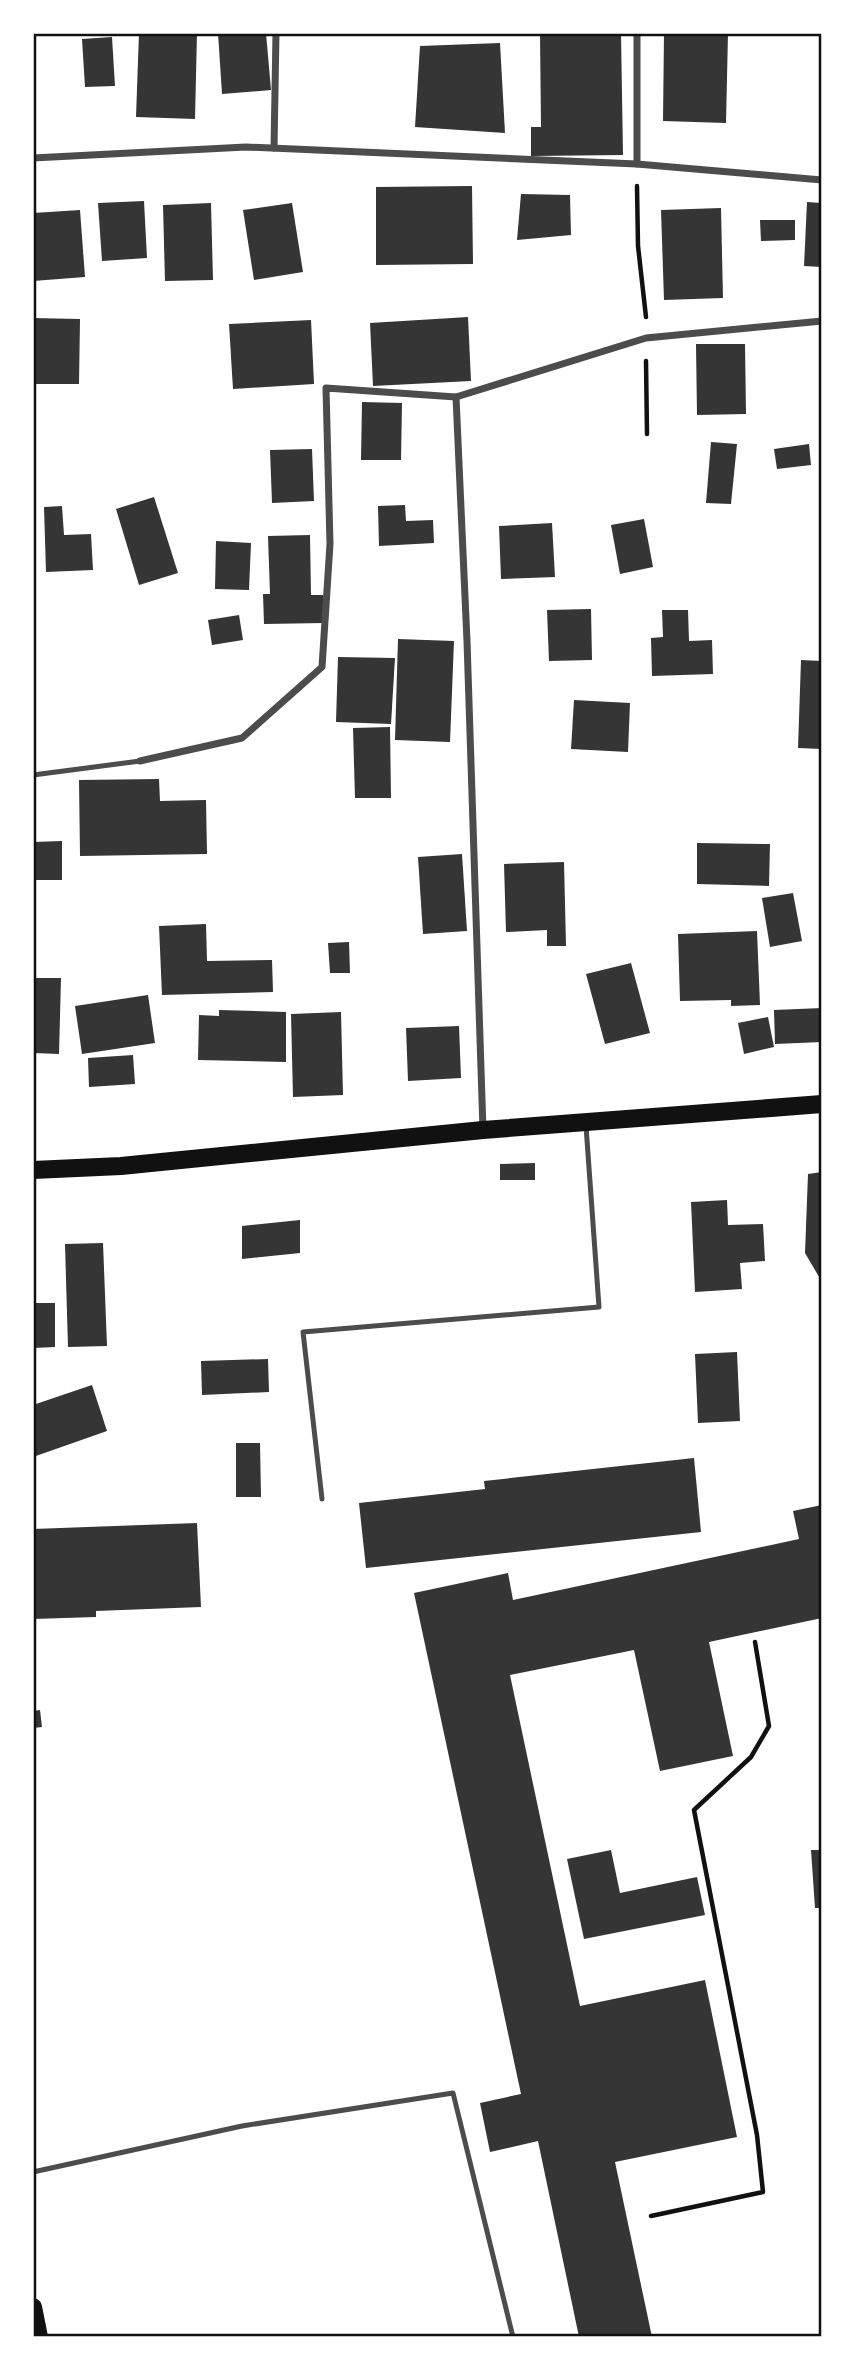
<svg xmlns="http://www.w3.org/2000/svg" width="855" height="2370" font-family="Manrope,sans-serif">
  <style>
    .building { fill: #353535 }
    .lines { fill: none; stroke-linecap: round; stroke-linejoin: round }
    .path { stroke: #111; stroke-width: 4.5 }
    .service { stroke: #4c4c4c; stroke-width: 5 }
    .minor { stroke: #4c4c4c; stroke-width: 7 }
    .primary { stroke: #111; stroke-width: 18 }
    .neatline { fill: none; stroke: #111; stroke-width: 2.5 }
  </style>
  <rect width="100%" height="100%" fill="#fff"/>
  <g class="building">
    <polygon points="139,33 197,33 195,119 136,117"/>
    <polygon points="218,33 266,33 271,90 222,94"/>
    <polygon points="540,33 621,33 623,155 531,156 531,127 541,127"/>
    <polygon points="664,33 728,33 726,123 663,121"/>
    <polygon points="112,37 115,86 85,87 82,39"/>
    <polygon points="500,43 505,133 415,127 420,46"/>
    <polygon points="472,186 473,264 376,265 376,187"/>
    <polygon points="521,194 570,195 571,235 517,240"/>
    <polygon points="144,201 147,258 102,261 98,203"/>
    <polygon points="807,202 822,203 822,267 804,266"/>
    <polygon points="211,203 213,280 165,281 163,205"/>
    <polygon points="292,203 303,272 254,280 243,210"/>
    <polygon points="721,208 723,298 664,300 661,210"/>
    <polygon points="80,210 85,277 33,281 33,213"/>
    <polygon points="760,220 795,220 795,240 761,241"/>
    <polygon points="468,317 471,381 373,386 370,323"/>
    <polygon points="33,318 80,319 79,384 33,384"/>
    <polygon points="311,320 314,384 233,389 229,324"/>
    <polygon points="696,344 745,344 746,414 697,415"/>
    <polygon points="362,402 402,403 401,460 361,460"/>
    <polygon points="711,442 737,444 731,504 706,503"/>
    <polygon points="809,444 811,465 777,469 774,449"/>
    <polygon points="312,449 314,501 272,503 270,450"/>
    <polygon points="154,497 178,573 139,585 116,509"/>
    <polygon points="405,505 406,521 433,520 434,543 379,546 378,506"/>
    <polygon points="62,506 64,535 91,534 93,570 46,572 44,507"/>
    <polygon points="644,519 653,567 620,574 611,525"/>
    <polygon points="552,523 555,577 501,579 499,526"/>
    <polygon points="310,535 311,595 323,595 324,623 264,624 263,594 270,594 268,536"/>
    <polygon points="216,541 251,543 249,590 215,589"/>
    <polygon points="591,609 592,660 549,661 547,610"/>
    <polygon points="662,610 688,610 689,641 712,640 713,674 652,676 651,638 663,637"/>
    <polygon points="239,615 243,640 212,645 208,620"/>
    <polygon points="398,639 454,641 450,742 395,740"/>
    <polygon points="338,657 395,658 391,724 336,722"/>
    <polygon points="801,660 822,661 822,749 798,748"/>
    <polygon points="574,700 630,703 628,752 571,749"/>
    <polygon points="390,727 391,798 355,798 353,728"/>
    <polygon points="159,779 160,801 206,800 207,854 80,856 79,780"/>
    <polygon points="62,841 62,880 33,880 33,842"/>
    <polygon points="697,843 770,844 769,886 697,884"/>
    <polygon points="462,854 467,931 423,934 418,857"/>
    <polygon points="564,862 566,946 547,946 547,930 506,932 504,864"/>
    <polygon points="793,893 802,941 770,947 762,898"/>
    <polygon points="206,924 207,961 272,960 273,992 162,995 159,926"/>
    <polygon points="757,931 760,1005 731,1006 731,1000 680,1001 678,934"/>
    <polygon points="349,942 350,973 330,973 328,943"/>
    <polygon points="631,963 650,1033 605,1044 586,974"/>
    <polygon points="33,978 61,978 59,1054 33,1053"/>
    <polygon points="148,995 155,1043 82,1054 75,1006"/>
    <polygon points="822,1008 822,1042 775,1044 774,1010"/>
    <polygon points="219,1010 286,1012 286,1062 198,1060 199,1015 219,1016"/>
    <polygon points="341,1012 343,1095 293,1097 291,1014"/>
    <polygon points="768,1017 774,1047 744,1054 738,1023"/>
    <polygon points="459,1026 461,1078 408,1081 406,1028"/>
    <polygon points="133,1055 135,1084 89,1087 88,1058"/>
    <polygon points="535,1163 535,1180 500,1180 500,1164"/>
    <polygon points="822,1172 822,1282 805,1253 808,1174"/>
    <polygon points="727,1200 728,1225 763,1224 765,1261 740,1263 742,1289 695,1292 691,1202"/>
    <polygon points="300,1220 300,1253 242,1259 242,1226"/>
    <polygon points="103,1243 107,1346 68,1347 65,1244"/>
    <polygon points="33,1303 55,1303 55,1347 33,1348"/>
    <polygon points="737,1352 740,1421 698,1423 695,1354"/>
    <polygon points="268,1359 269,1392 202,1395 201,1361"/>
    <polygon points="92,1385 107,1431 33,1457 33,1405"/>
    <polygon points="236,1443 260,1443 261,1497 236,1497"/>
    <polygon points="694,1458 701,1532 366,1568 359,1503 485,1489 484,1481"/>
    <polygon points="822,1505 822,1618 709,1642 733,1756 660,1771 634,1650 510,1675 580,2006 705,1980 737,2137 615,2162 652,2337 579,2337 538,2141 490,2152 480,2103 521,2094 414,1593 508,1573 513,1600 799,1539 793,1511"/>
    <polygon points="197,1523 201,1607 96,1611 96,1617 33,1619 33,1529"/>
    <polygon points="40,1710 42,1727 33,1728 33,1711"/>
    <polygon points="611,1850 620,1893 697,1877 705,1915 584,1939 567,1859"/>
    <polygon points="811,1850 822,1850 822,1908 815,1908"/>
  </g>
  <g class="lines">
    <g class="path">
      <polyline points="637,186 638,246 646,317"/>
      <polyline points="646,361 647,434"/>
      <polyline points="651,2216 763,2192 757,2135 694,1810 751,1757 769,1726 755,1642"/>
    </g>
    <g class="service">
      <polyline points="33,775 140,761"/>
      <polyline points="322,1499 303,1332 599,1307 586,1126"/>
      <polyline points="33,2172 242,2126 453,2093 513,2337"/>
    </g>
    <g class="minor">
      <polyline points="637,33 637,164"/>
      <polyline points="274,148 276,33"/>
      <polyline points="33,158 246,147 637,164 822,180"/>
      <polyline points="456,397 467,641 483,1130"/>
      <polyline points="140,761 242,738 322,667 330,544 326,388 456,397 646,338 822,321"/>
    </g>
    <g class="primary">
      <polyline points="33,1170 121,1166 483,1130 822,1104"/>
      <polyline points="33,2307 39,2337"/>
    </g>
  </g>
  <rect width="855" height="2370" fill="none" stroke="#ffffff" stroke-width="70"/>
  <rect x="35" y="35" width="785" height="2300" class="neatline"/>
</svg>
